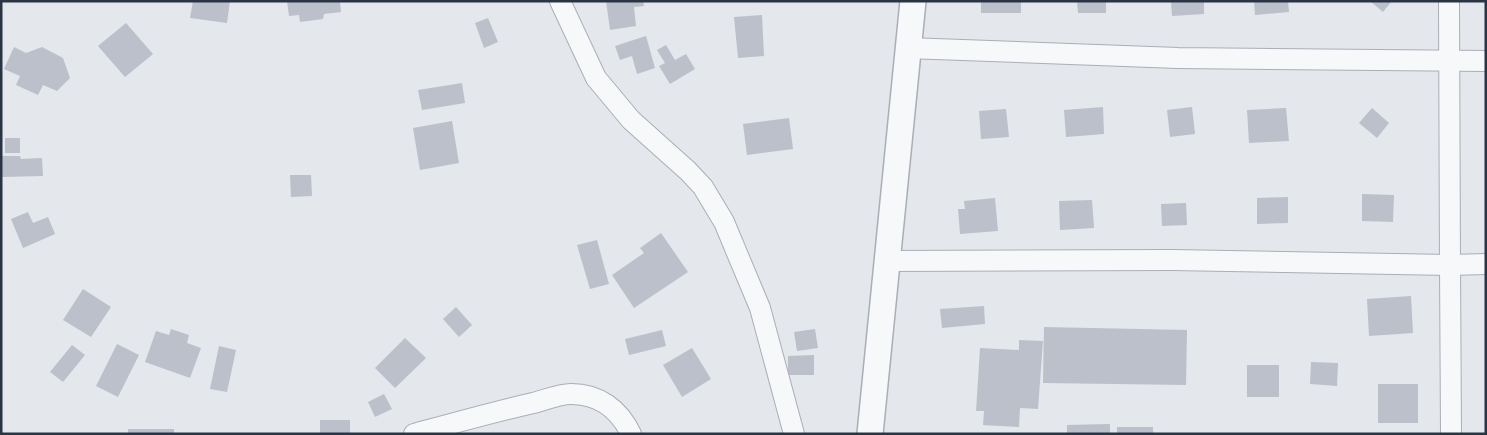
<svg xmlns="http://www.w3.org/2000/svg" width="1487" height="435" font-family="Quicksand,sans-serif">
  <style>
    .building { fill: #bbc0ca }
    .lines { fill: none; stroke-linecap: round; stroke-linejoin: round }
    .minor-casing { stroke: #a9aeb7; stroke-width: 22 }
    .tertiary-casing { stroke: #a9aeb7; stroke-width: 28 }
    .minor { stroke: #f7f8fa; stroke-width: 20 }
    .tertiary { stroke: #f7f8fa; stroke-width: 25 }
  </style>
  <rect width="100%" height="100%" fill="#e4e7ec"/>
  <g class="building">
    <polygon points="193,1 230,1 227,23 190,18"/>
    <polygon points="287,1 340,1 341,12 324,14 323,19 300,22 299,15 289,16"/>
    <polygon points="606,1 643,1 644,6 634,7 636,26 610,30"/>
    <rect x="981" y="1" width="40" height="12"/>
    <polygon points="1077,1 1106,1 1106,13 1078,13"/>
    <polygon points="1171,1 1204,1 1204,14 1172,16"/>
    <polygon points="1254,1 1288,1 1289,12 1255,15"/>
    <polygon points="1370,1 1392,1 1383,12"/>
    <polygon points="762,15 764,56 738,58 734,17"/>
    <polygon points="488,18 498,42 484,48 475,23"/>
    <polygon points="126,23 153,54 125,77 98,46"/>
    <polygon points="646,36 655,68 637,74 632,56 620,60 615,46"/>
    <polygon points="666,45 675,60 686,54 695,69 670,84 659,66 665,63 657,50"/>
    <polygon points="14,47 26,53 42,47 63,58 70,78 57,91 43,85 38,95 16,85 20,76 4,69"/>
    <polygon points="462,83 465,103 422,110 418,90"/>
    <polygon points="1103,107 1104,134 1066,137 1064,110"/>
    <polygon points="1192,107 1195,134 1170,137 1167,110"/>
    <polygon points="1286,108 1289,141 1249,143 1247,110"/>
    <polygon points="1372,108 1389,123 1377,138 1359,123"/>
    <polygon points="1006,109 1009,137 981,139 979,111"/>
    <polygon points="789,118 793,149 747,155 743,124"/>
    <polygon points="452,121 459,163 420,170 413,128"/>
    <rect x="5" y="138" width="15" height="15"/>
    <polygon points="2,156 20,156 21,159 42,158 43,176 2,177"/>
    <polygon points="290,175 311,175 312,196 291,197"/>
    <polygon points="1362,194 1394,195 1393,222 1362,221"/>
    <polygon points="1288,197 1288,223 1257,224 1257,198"/>
    <polygon points="995,198 998,231 960,234 958,209 965,209 964,201"/>
    <polygon points="1092,200 1094,228 1060,230 1059,201"/>
    <polygon points="1186,203 1187,225 1162,226 1161,204"/>
    <polygon points="28,212 33,223 48,217 55,234 23,248 11,219"/>
    <polygon points="661,233 688,272 634,308 612,275 644,253 640,248"/>
    <polygon points="597,240 609,284 590,289 577,245"/>
    <polygon points="83,289 111,307 91,337 63,320"/>
    <polygon points="1411,296 1413,333 1369,336 1367,299"/>
    <polygon points="984,306 985,324 942,328 940,309"/>
    <polygon points="456,307 472,325 459,337 443,319"/>
    <polygon points="1044,327 1187,330 1186,385 1043,383"/>
    <polygon points="171,329 189,335 187,343 201,348 190,378 145,362 156,331 169,335"/>
    <polygon points="815,329 818,348 797,351 794,332"/>
    <polygon points="662,330 666,346 629,355 625,339"/>
    <polygon points="405,338 426,358 395,388 375,368"/>
    <polygon points="1019,340 1043,341 1038,409 1020,408 1019,427 983,425 984,411 976,411 980,348 1019,350"/>
    <polygon points="117,344 139,355 118,397 96,386"/>
    <polygon points="72,345 85,355 63,382 50,372"/>
    <polygon points="219,346 236,350 227,392 210,389"/>
    <polygon points="692,348 711,379 682,397 663,365"/>
    <polygon points="814,355 814,375 788,375 788,356"/>
    <polygon points="1311,362 1338,363 1337,386 1310,384"/>
    <rect x="1247" y="365" width="32" height="32"/>
    <rect x="1378" y="384" width="40" height="39"/>
    <polygon points="384,394 392,409 375,417 368,402"/>
    <rect x="320" y="420" width="30" height="14"/>
    <polygon points="1110,424 1110,434 1067,434 1067,425"/>
    <rect x="1117" y="427" width="36" height="7"/>
    <rect x="128" y="429" width="46" height="5"/>
  </g>
  <g class="lines">
    <defs>
      <g id="minor">
        <polyline points="560,1 596,78 631,120 688,171 703,187 724,222 760,308 794,434"/>
        <polyline points="1449,1 1450,265 1451,434"/>
        <polyline points="907,48 1178,58 1486,61"/>
        <polyline points="887,261 1171,260 1450,265 1486,264"/>
        <path d="M414 434C454 423 493 412 533 403 545 400 559 394 571 394 599 394 619 409 631 434"/>
      </g>
      <polyline id="tertiary" points="870,434 913,1"/>
    </defs>
    <use href="#minor" class="minor-casing"/>
    <use href="#tertiary" class="tertiary-casing"/>
    <use href="#minor" class="minor"/>
    <use href="#tertiary" class="tertiary"/>
  </g>
  <rect width="1487" height="435" fill="none" stroke="#2b3445" stroke-width="5"/>
</svg>
